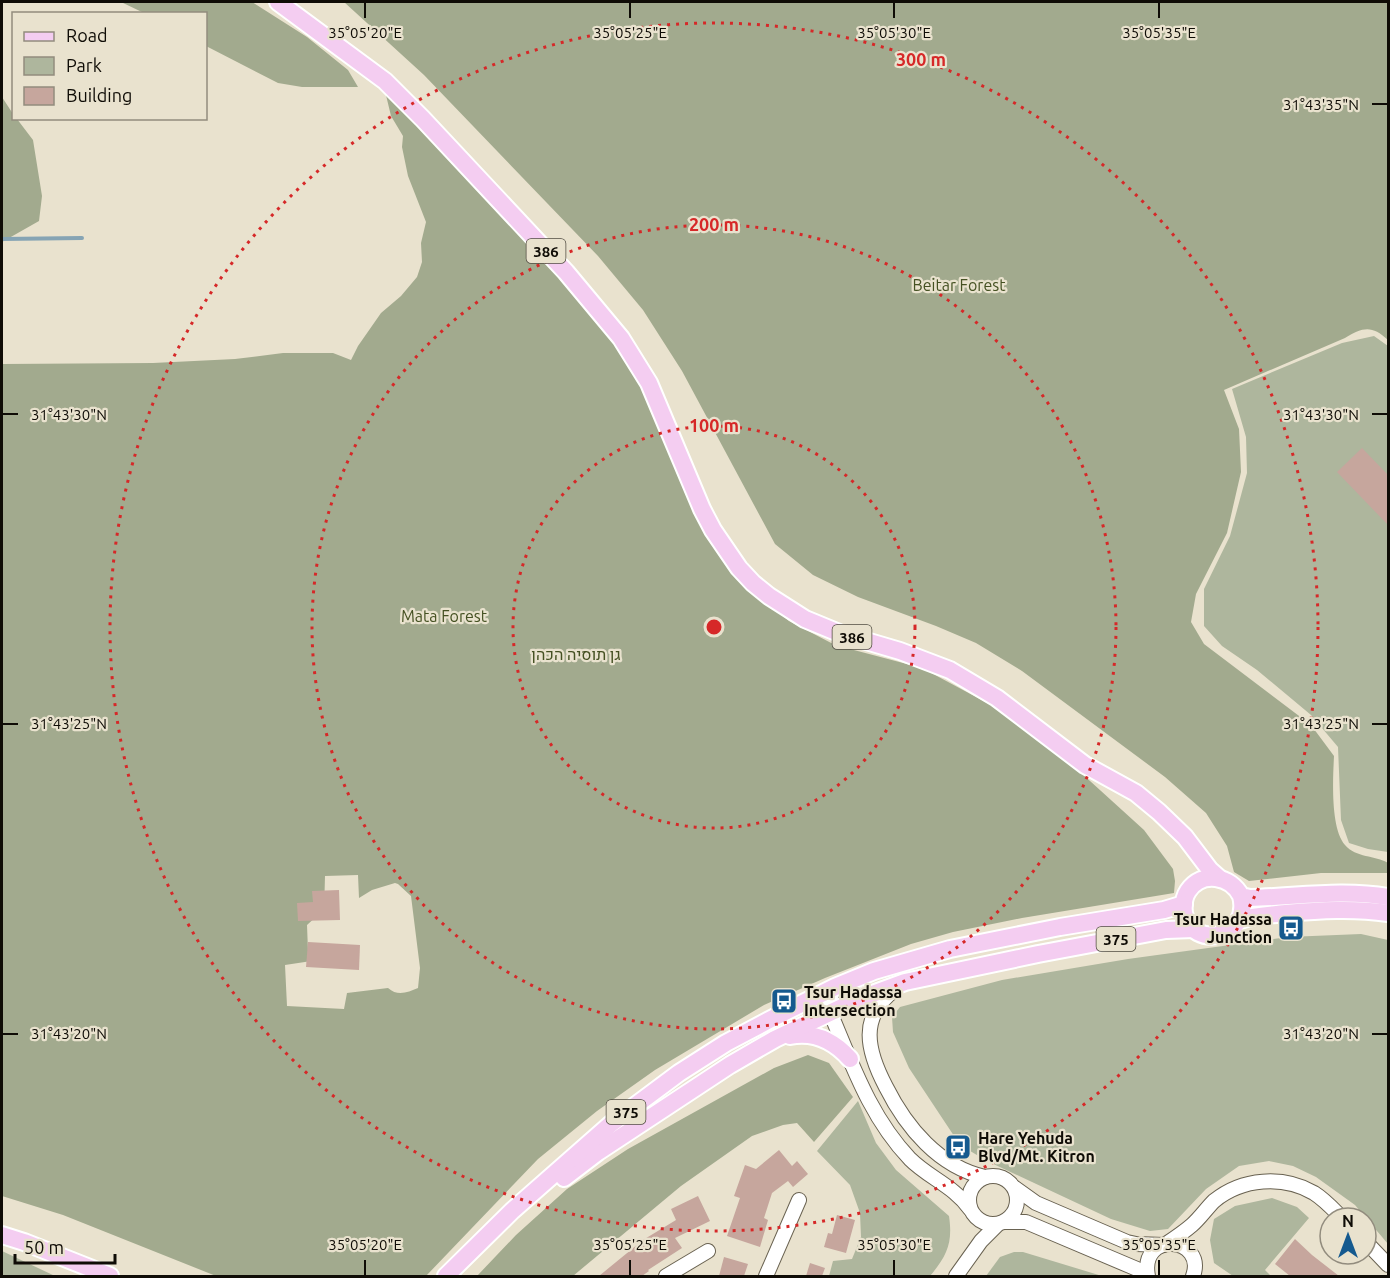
<svg xmlns="http://www.w3.org/2000/svg" width="1390" height="1278" font-family="Ubuntu,Heebo,sans-serif">
  <style>
    .green { fill: #aeb69d }
    .forest { fill: #a2aa8e; fill-rule: evenodd }
    .lines { fill: none; stroke-linecap: round; stroke-linejoin: round }
    .stream { stroke: #86a4b4; stroke-width: 4 }
    .building { fill: #c6a69d }
    .minor-casing { stroke: #696251; stroke-width: 16 }
    .major-casing { stroke: #fff; stroke-width: 20 }
    .minor { stroke: #fff; stroke-width: 14 }
    .major { stroke: #f4cdf1; stroke-width: 16 }
    .ticks { fill: none; stroke: #0f0c06; stroke-width: 2 }
    .ring { fill: none; stroke: #d62828; stroke-width: 3; stroke-dasharray: 3 6 }
    .labels { text-anchor: middle; dominant-baseline: central; stroke-width: 4.5; stroke-linejoin: round; paint-order: stroke }
    .shield { fill: #e9e2ce; stroke: #504c42; stroke-width: 1.5 }
    .shield-label { font-size: 15px; font-weight: bold; fill: #0f0c06 }
    .park-label { font-size: 16px; fill: #455122; stroke: #e9e2ce }
    .poi-label { font-size: 16px; font-weight: bold; fill: #0f0c06; stroke: #e9e2ce; text-anchor: start }
    .ticks-label { font-size: 15px; text-anchor: middle; fill: #0f0c06; stroke: #e9e2ce; stroke-width: 4.5; stroke-linejoin: round; paint-order: stroke }
    .centre { fill: #d62828; stroke: #e9e2ce; stroke-width: 3 }
    .ring-label { font-size: 18px; text-anchor: middle; font-weight: bold; fill: #d62828; stroke: #e9e2ce; stroke-width: 4.5; stroke-linejoin: round; paint-order: stroke }
  </style>
  <rect width="100%" height="100%" fill="#e9e2ce"/>
  <g class="green">
    <polygon points="1374,336 1388,346 1388,852 1368,849 1349,843 1341,820 1338,747 1311,715 1257,670 1222,646 1204,626 1204,589 1230,536 1247,473 1246,437 1232,389 1342,343"/>
    <polygon points="1361,934 1388,940 1388,1244 1355,1205 1316,1177 1293,1166 1269,1161 1239,1166 1206,1189 1168,1229 1150,1231 1111,1219 987,1161 960,1145 909,1068 893,1032 892,1017 900,1007 1002,980 1128,959 1288,937"/>
    <path d="M858 1101 876 1143 896 1170 949 1216C953 1243 947 1256 930 1276H829L833 1261 852 1259 861 1237 860 1213 850 1185 817 1151Z"/>
    <polygon points="1272,1198 1297,1207 1309,1218 1265,1270 1271,1276 1233,1276 1214,1263 1210,1240 1214,1219 1235,1206"/>
    <polygon points="2,1251 55,1276 2,1276"/>
    <polygon points="1014,1252 1023,1252 1102,1276 986,1276 1000,1257"/>
  </g>
  <g class="forest">
    <polygon points="121,2 252,2 307,37 348,70 358,87 302,87 278,83 206,46 206,14 144,13"/>
    <path d="M344 2H1388V340C1372 325 1363 327 1345 338L1224 390 1239 429 1241 472 1227 533 1196 594 1191 622 1204 644 1311 725 1334 756C1333 777 1330 828 1345 845 1356 858 1375 855 1388 863V873H1321L1249 881 1234 872 1227 846 1206 813 1165 777 1022 671 976 643 936 626 858 597 813 575 775 544 682 371 643 310 598 256 424 75Z"/>
    <path d="M385 91 571 286 625 355 654 405 684 489 709 536 737 578 789 621 835 645 922 668 991 705 1079 771 1144 830 1173 869 1175 881 1174 893 1022 918 953 932 911 944 825 978 764 1005 655 1070 597 1111 538 1159 426 1276H216L63 1215 2 1196V364L153 363 235 359 283 353H333L351 360 358 346 381 313 401 296 417 277 422 262 421 243 426 222 408 176 402 147 403 136 391 116ZM358 875 359 898 372 890 395 883 398 884 411 896 420 968 418 988C408 992 398 997 388 988L347 993 344 1009 287 1006 285 965 318 960 308 951 307 925 319 914 324 912 325 876Z"/>
    <polygon points="2,97 13,114 14,118 17,119 33,140 42,196 39,221 2,242"/>
    <polygon points="808,1055 829,1063 853,1097 814,1142 797,1123 783,1125 752,1136 681,1186 573,1276 477,1276 516,1235 567,1189 628,1149 774,1068"/>
  </g>
  <g class="lines">
    <polyline class="stream" points="2,239 82,238"/>
  </g>
  <g class="building">
    <polygon points="1362,448 1389,476 1389,526 1337,472"/>
    <polygon points="339,890 340,920 298,921 297,903 313,902 312,891"/>
    <polygon points="308,942 360,945 359,970 306,967"/>
    <polygon points="779,1150 792,1166 797,1161 808,1174 793,1187 788,1181 772,1193 764,1218 768,1220 760,1247 727,1236 740,1198 734,1196 745,1165 756,1169"/>
    <polygon points="698,1196 710,1221 675,1238 682,1248 648,1270 649,1271 642,1276 599,1276 643,1240 676,1220 671,1209"/>
    <polygon points="837,1215 855,1220 846,1253 824,1247 828,1233 832,1234"/>
    <polygon points="1295,1239 1312,1255 1339,1276 1290,1276 1275,1264"/>
    <polygon points="724,1257 748,1264 744,1276 719,1276"/>
    <polygon points="810,1263 825,1268 822,1276 806,1276"/>
  </g>
  <g class="lines">
    <defs>
      <g id="minor">
        <path d="M835 987 829 1002 830 1012C852 1064 870 1117 910 1159 929 1178 954 1186 970 1209"/>
        <path d="M896 989C858 1016 867 1051 886 1087 906 1127 939 1167 985 1177"/>
        <circle cx="993" cy="1200" r="24"/>
        <polyline points="1015,1188 1036,1203 1127,1242 1136,1244 1164,1245"/>
        <polyline points="1005,1222 1026,1222 1137,1269 1147,1276"/>
        <polyline points="1366,1242 1388,1265"/>
        <path d="M1166 1244C1175 1238 1184 1232 1192 1225 1200 1218 1206 1209 1214 1201 1242 1178 1283 1175 1314 1193 1325 1200 1333 1209 1342 1218"/>
        <polyline points="666,1276 708,1251"/>
        <polyline points="766,1276 799,1200"/>
        <polyline points="956,1276 981,1241 997,1225"/>
        <path d="M1148 1276C1139 1230 1207 1237 1193 1276"/>
      </g>
      <g id="major">
        <polyline points="278,2 385,81 423,119 566,272 621,338 649,383 702,509 713,530 739,568 753,583 769,596 805,619 839,633 900,651 950,670 997,698 1085,765 1136,793 1159,812 1185,837 1210,870 1219,878"/>
        <path d="M1241 896C1252 938 1192 951 1184 913 1183 905 1184 897 1188 891 1202 870 1231 876 1241 896L1250 898C1296 897 1342 889 1388 897"/>
        <path d="M1240 920C1254 915 1270 915 1286 913 1320 910 1354 908 1388 913"/>
        <path d="M790 1036C815 1031 834 1041 850 1059"/>
        <polyline points="564,1178 598,1152 730,1065 775,1039 859,999 905,982 1038,954 1166,930 1194,929"/>
        <polyline points="2,1235 24,1242 110,1276"/>
        <polyline points="446,1276 512,1211 612,1123 679,1073 726,1043 775,1017 835,987 874,971 950,949 1060,927 1164,910 1184,904"/>
      </g>
    </defs>
    <use href="#minor" class="minor-casing"/>
    <use href="#major" class="major-casing"/>
    <use href="#minor" class="minor"/>
    <use href="#major" class="major"/>
  </g>
  <path class="ticks" d="M365 3V18M630 3V18M894 3V18M1159 3V18M1372 104H1387M3 414H18M1372 414H1387M3 724H18M1372 724H1387M3 1034H18M1372 1034H1387M365 1260V1275M630 1260V1275M894 1260V1275M1159 1260V1275"/>
  <g class="ring">
    <circle cx="714" cy="627" r="201"/>
    <circle cx="714" cy="627" r="402"/>
    <circle cx="714" cy="627" r="604"/>
  </g>
  <defs>
    <symbol id="bus-square" viewBox="-11 -11 22 22"><rect x="-9" y="-9" width="18" height="18" rx="4" fill="#155a8f" stroke="#e9e2ce"/><path d="M-5-6H5V4H4V6H2V4H-2V6H-4V4H-5ZM-3.5-4V0h7V-4ZM-3.5 1.2v1.5H-2V1.2ZM2 1.2v1.5H3.5V1.2Z" fill="#fff"/></symbol>
  </defs>
  <g fill-rule="evenodd">
    <use href="#bus-square" x="1276" y="913" width="30" height="30"/>
    <use href="#bus-square" x="769" y="986" width="30" height="30"/>
    <use href="#bus-square" x="943" y="1132" width="30" height="30"/>
  </g>
  <g class="labels">
    <g class="shield">
      <rect x="526.5" y="239" width="39" height="24" rx="4.5"/>
      <rect x="832.5" y="625" width="39" height="24" rx="4.5"/>
      <rect x="1096.5" y="927" width="39" height="24" rx="4.5"/>
      <rect x="606.5" y="1100" width="39" height="24" rx="4.5"/>
    </g>
    <g class="shield-label">
      <text x="546" y="251">386</text>
      <text x="852" y="637">386</text>
      <text x="1116" y="939">375</text>
      <text x="626" y="1112">375</text>
    </g>
    <g class="park-label">
      <text x="959" y="285">Beitar Forest</text>
      <text x="444" y="616">Mata Forest</text>
      <text x="576" y="654">גן תוסיה הכהן</text>
    </g>
    <g class="poi-label">
      <text x="1272" y="919" text-anchor="end">Tsur Hadassa<tspan x="1272" dy="18">Junction</tspan></text>
      <text x="804" y="992">Tsur Hadassa<tspan x="804" dy="18">Intersection</tspan></text>
      <text x="978" y="1138">Hare Yehuda<tspan x="978" dy="18">Blvd/Mt. Kitron</tspan></text>
    </g>
  </g>
  <g class="ticks-label">
    <text x="365" y="38">35°05'20"E</text>
    <text x="630" y="38">35°05'25"E</text>
    <text x="894" y="38">35°05'30"E</text>
    <text x="1159" y="38">35°05'35"E</text>
    <text x="1321" y="110">31°43'35"N</text>
    <text x="69" y="420">31°43'30"N</text>
    <text x="1321" y="420">31°43'30"N</text>
    <text x="69" y="729">31°43'25"N</text>
    <text x="1321" y="729">31°43'25"N</text>
    <text x="69" y="1039">31°43'20"N</text>
    <text x="1321" y="1039">31°43'20"N</text>
    <text x="365" y="1250">35°05'20"E</text>
    <text x="630" y="1250">35°05'25"E</text>
    <text x="894" y="1250">35°05'30"E</text>
    <text x="1159" y="1250">35°05'35"E</text>
  </g>
  <circle cx="714" cy="627" r="9" class="centre"/>
  <g class="ring-label">
    <text x="921" y="66">300 m</text>
    <text x="714" y="231">200 m</text>
    <text x="714" y="432">100 m</text>
  </g>
  <rect width="1390" height="1278" fill="none" stroke="#0f0c06" stroke-width="6"/>
  <rect x="12" y="12" width="195" height="108" fill="#e9e2ce" stroke="#928c7e" stroke-width="1.5"/>
  <rect x="24" y="32" width="30" height="9" fill="#f4cdf1" stroke="#928c7e" stroke-width="1.5"/>
  <text x="66" y="42" font-size="18" fill="#0f0c06">Road</text>
  <rect x="24" y="57" width="30" height="18" fill="#aeb69d" stroke="#928c7e" stroke-width="1.5"/>
  <text x="66" y="72" font-size="18" fill="#0f0c06">Park</text>
  <rect x="24" y="87" width="30" height="18" fill="#c6a69d" stroke="#928c7e" stroke-width="1.5"/>
  <text x="66" y="102" font-size="18" fill="#0f0c06">Building</text>
  <g transform="translate(1348 1236)"><circle r="28" fill="#e9e2ce" stroke="#928c7e" stroke-width="1.5"/>
  <path d="M0-4.5L10 22L0 15L-10 22Z" fill="#155a8f"/>
  <text y="-9" font-size="16" font-weight="bold" text-anchor="middle" fill="#0f0c06">N</text>
  </g>
  <path d="M15 1254v9h100v-9" fill="none" stroke="#0f0c06" stroke-width="3"/>
  <text x="24" y="1254" font-size="18" fill="#0f0c06" stroke="#e9e2ce" stroke-width="4.5" paint-order="stroke">50 m</text>
</svg>
